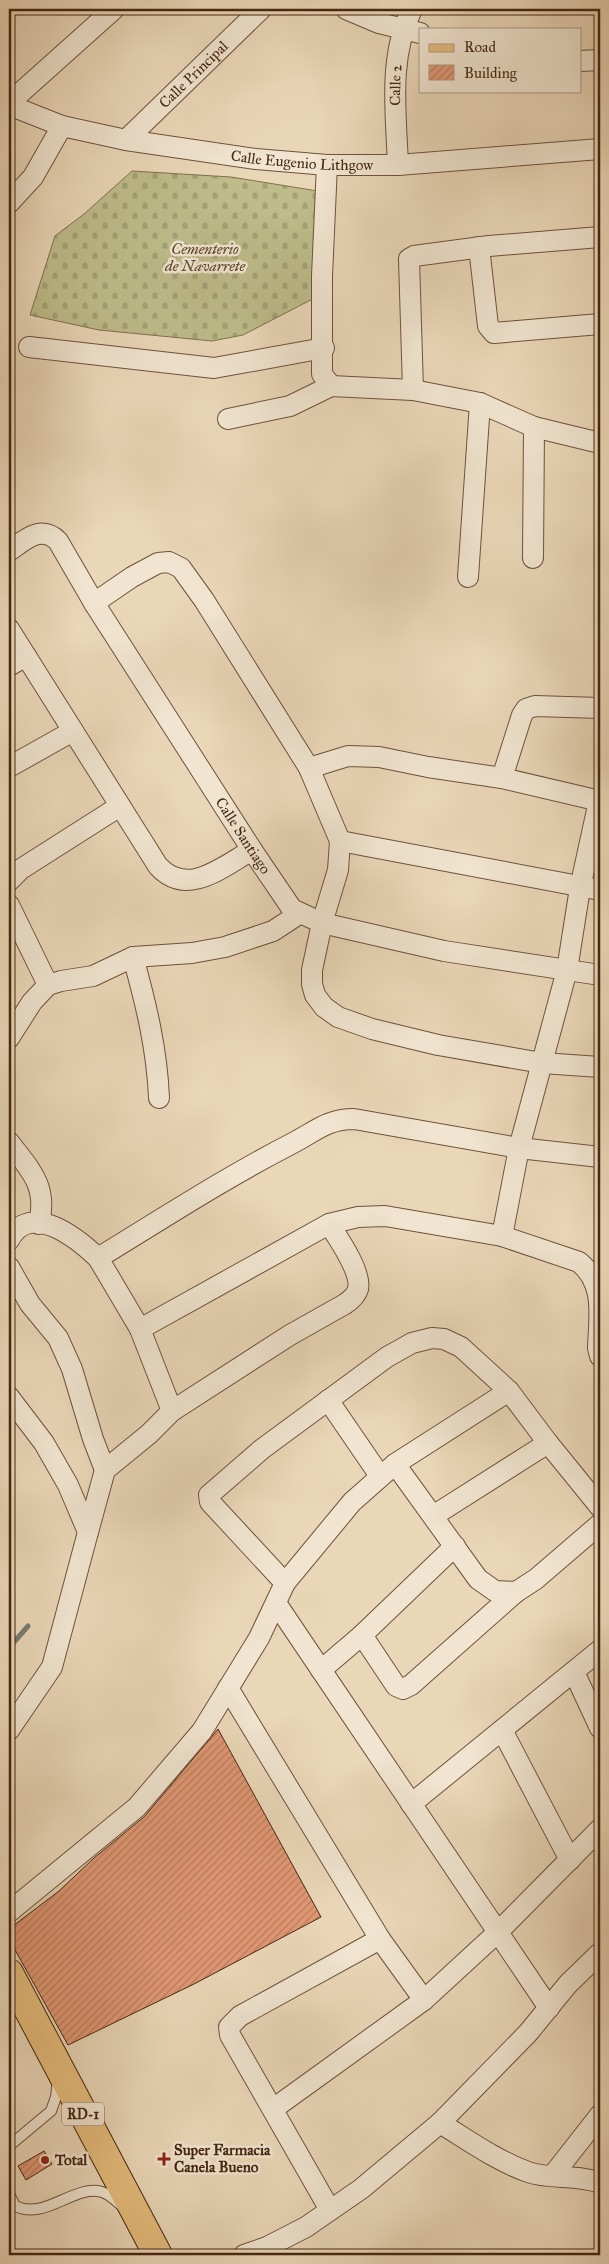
<svg xmlns="http://www.w3.org/2000/svg" width="609" height="2264" font-family="'IM FELL Great Primer',serif">
  <style>
    .cemetery { fill: url(#cemetery-stones); stroke: #81714e }
    .lines { fill: none; stroke-linecap: round; stroke-linejoin: round }
    .stream { stroke: #777e72; stroke-width: 5 }
    .building { fill: url(#building-hatch); stroke: #452611 }
    .lane-casing { stroke: #6e523b; stroke-width: 12 }
    .street-casing { stroke: #6e523b; stroke-width: 22 }
    .primary-casing { stroke: #452611; stroke-width: 30 }
    .lane { stroke: #f1e5d1; stroke-width: 10 }
    .street { stroke: #f1e5d1; stroke-width: 20 }
    .primary { stroke: #e5bc7c; stroke-width: 28 }
    .poi-dot { fill: #8f2418; stroke: #f1e5d1; stroke-width: 2 }
    .labels { text-anchor: middle; dominant-baseline: central; stroke-width: 5; stroke-linejoin: round; paint-order: stroke }
    .shield { fill: #f1e5d1; stroke: #795f4b; stroke-width: 1 }
    .shield-label { font-size: 14px; font-weight: bold; fill: #452611 }
    .street-label { font-size: 15px; fill: #452611; stroke: #f1e5d1 }
    .park-label { font-size: 15px; font-style: italic; fill: #5d4429; stroke: #f1e5d1 }
    .poi-label { font-size: 15px; font-weight: bold; fill: #452611; stroke: #f1e5d1; text-anchor: start }
  </style>
  <defs>
    <pattern id="cemetery-stones" width="16" height="16" patternUnits="userSpaceOnUse" patternTransform="scale(1.25)"><rect width="16" height="16" fill="#bdbc8a"/><path d="M2 7V4a2 2 0 0 1 4 0v3zM10 15v-3a2 2 0 0 1 4 0v3z" fill="#a4a176"/></pattern>
    <pattern id="building-hatch" width="6" height="6" patternUnits="userSpaceOnUse" patternTransform="scale(1.25)"><rect width="6" height="6" fill="#e19874"/><path d="M-1 1l2-2M0 6l6-6M5 7l2-2" fill="none" stroke="#b87c5e"/></pattern>
  </defs>
  <rect width="100%" height="100%" fill="#ead7b8"/>
  <filter id="stains"><feTurbulence type="fractalNoise" baseFrequency=".004" numOctaves="4"/><feColorMatrix values="0 0 0 0 .2 0 0 0 0 .09 0 0 0 0 .02 0 0 0 .5 -.17"/></filter>
  <radialGradient id="worn" r=".72"><stop offset=".6" stop-color="#630" stop-opacity="0"/><stop offset="1" stop-color="#630" stop-opacity=".3"/></radialGradient>
  <polygon class="cemetery" points="132,171 231,177 330,193 330,290 243,335 212,341 99,330 30,315 55,236 84,214"/>
  <g class="lines">
    <polyline class="stream" points="9,1648 28,1626"/>
  </g>
  <g class="building">
    <polygon points="218,1729 321,1917 194,1984 68,2045 9,1939 9,1929 59,1891 94,1858 145,1816"/>
    <polygon points="44,2151 52,2164 26,2180 18,2166"/>
  </g>
  <g class="lines">
    <defs>
      <g id="lane">
        <polyline points="9,2146 51,2111 56,2097 58,2080"/>
        <path d="M9 2194 15 2206C45 2221 74 2184 102 2192 109 2194 115 2200 121 2205"/>
      </g>
      <g id="street">
        <polyline points="346,9 379,23 420,33"/>
        <polyline points="580,61 600,60"/>
        <polyline points="9,103 114,9"/>
        <path id="s1" d="M9 105 62 126 126 140 256 159 327 165H398L600 149"/>
        <path id="s2" d="M126 140 261 9"/>
        <polyline points="327,165 322,276 322,374 331,386"/>
        <path id="s3" d="M398 165C396 113 388 57 412 9"/>
        <polyline points="9,203 33,177 62,126"/>
        <polyline points="479,247 488,326 494,333 600,324"/>
        <polyline points="29,347 214,368 324,348"/>
        <polyline points="413,390 409,259 414,256 489,246 600,237"/>
        <polyline points="228,419 290,406 331,386 413,390 480,403 534,427 600,443"/>
        <path id="s4" d="M9 551C25 540 41 524 58 541L94 603 252 850 292 909 322 923 444 951 600 975"/>
        <polyline points="533,558 534,427"/>
        <polyline points="468,577 480,403"/>
        <polyline points="94,603 132,577 158,563 169,562 181,568 204,600 309,768 340,841 338,870 322,923 312,970 312,984 315,995 324,1007 338,1017 372,1029 438,1045 542,1063 600,1067"/>
        <path d="M9 629 158 866C187 898 222 867 252 850"/>
        <polyline points="9,666 26,656"/>
        <polyline points="9,767 73,731"/>
        <polyline points="309,768 348,756 379,757 428,767 502,778 600,801"/>
        <polyline points="502,778 522,715 526,709 535,706 600,708"/>
        <polyline points="340,841 600,890"/>
        <polyline points="9,881 21,869 120,806"/>
        <polyline points="9,905 48,985"/>
        <path d="M133 957C146 1004 157 1049 159 1098"/>
        <polyline points="9,1038 32,1002 48,985 61,981 93,976 133,957 192,953 225,947 273,931 299,914"/>
        <path d="M9 1142C30 1170 48 1185 39 1224"/>
        <polyline points="502,1236 519,1148 567,970 580,888 599,801"/>
        <path d="M9 1240C30 1200 77 1238 98 1258"/>
        <polyline points="9,1267 30,1304 58,1338 72,1369 93,1439 105,1470"/>
        <path d="M140 1329 98 1258C162 1219 225 1178 291 1144 315 1132 326 1119 354 1119L519 1148 600 1157"/>
        <polyline points="9,1397 44,1443 68,1485 88,1532 52,1667 9,1730"/>
        <polyline points="328,1400 380,1476"/>
        <path d="M172 1411 290 1335 345 1304C351 1300 356 1296 358 1289 362 1272 338 1238 329 1224"/>
        <polyline points="395,1464 478,1579 495,1591 516,1592"/>
        <polyline points="433,1516 548,1443"/>
        <path d="M88 1532 105 1470 149 1434 172 1411 140 1329 329 1224 358 1217 385 1216 502 1236 579 1262C606 1284 599 1317 598 1348L600 1356"/>
        <polyline points="285,1583 210,1502 209,1495 262,1449 387,1357 412,1343 432,1338 444,1339 461,1347 509,1391 548,1443 600,1507"/>
        <polyline points="276,1603 549,2008"/>
        <polyline points="362,1635 396,1686 403,1689 411,1685 516,1592 536,1579 600,1524"/>
        <polyline points="321,1670 362,1635 455,1546"/>
        <polyline points="574,1672 600,1728"/>
        <polyline points="228,1688 380,1939 424,2000"/>
        <polyline points="502,1730 570,1860"/>
        <polyline points="411,1804 600,1650"/>
        <polyline points="9,1912 137,1807 202,1731 259,1638 285,1583 352,1502 395,1464 509,1391"/>
        <polyline points="273,2109 424,2000 498,1932 600,1829"/>
        <path d="M440 2123C468 2140 497 2161 528 2172 550 2180 577 2174 600 2183"/>
        <polyline points="553,2175 600,2115"/>
        <polyline points="330,2210 230,2035 229,2027 240,2016 380,1939"/>
        <polyline points="244,2255 267,2247 306,2227 361,2189 440,2123 528,2033 568,1984 600,1953"/>
      </g>
      <polyline id="primary" points="9,1973 158,2255"/>
    </defs>
    <use href="#lane" class="lane-casing"/>
    <use href="#street" class="street-casing"/>
    <use href="#primary" class="primary-casing"/>
    <use href="#lane" class="lane"/>
    <use href="#street" class="street"/>
    <use href="#primary" class="primary"/>
  </g>
  <g class="poi-dot">
    <path d="M161.5 2151.5h5v5h5v5h-5v5h-5v-5h-5v-5h5z"/>
    <circle cx="45" cy="2160" r="5"/>
  </g>
  <g class="labels">
    <rect class="shield" x="62" y="2102.5" width="42" height="23" rx="4"/>
    <g class="shield-label">
      <text x="83" y="2114">RD-1</text>
    </g>
    <g class="street-label">
      <text stroke="none"><textPath href="#s2" startOffset="94">Calle Principal</textPath></text>
      <text stroke="none"><textPath href="#s3" startOffset="80">Calle 2</textPath></text>
      <text stroke="none"><textPath href="#s1" startOffset="300">Calle Eugenio Lithgow</textPath></text>
      <text stroke="none"><textPath href="#s4" startOffset="404">Calle Santiago</textPath></text>
    </g>
    <g class="park-label">
      <text x="205" y="249">Cementerio<tspan x="205" dy="17">de Navarrete</tspan></text>
    </g>
    <g class="poi-label">
      <text x="174" y="2150">Super Farmacia<tspan x="174" dy="17">Canela Bueno</tspan></text>
      <text x="55" y="2160">Total</text>
    </g>
  </g>
  <rect width="609" height="2264" fill="none" stroke="#ead7b8" stroke-width="30"/>
  <rect x="10" y="10" width="589" height="2244" fill="none" stroke="#452611" stroke-width="2.5"/>
  <rect x="15" y="15" width="579" height="2234" fill="none" stroke="#452611"/>
  <rect x="419" y="28" width="162" height="65" fill="#f1e5d1" stroke="#ac9984"/>
  <rect x="429" y="44" width="25" height="8" fill="#e5bc7c" stroke="#ac9984"/>
  <text x="464" y="52" font-size="15" fill="#452611">Road</text>
  <rect x="429" y="65" width="25" height="15" fill="url(#building-hatch)" stroke="#ac9984"/>
  <text x="464" y="78" font-size="15" fill="#452611">Building</text>
  <rect width="100%" height="100%" filter="url(#stains)"/>
  <rect width="100%" height="100%" fill="url(#worn)"/>
</svg>
